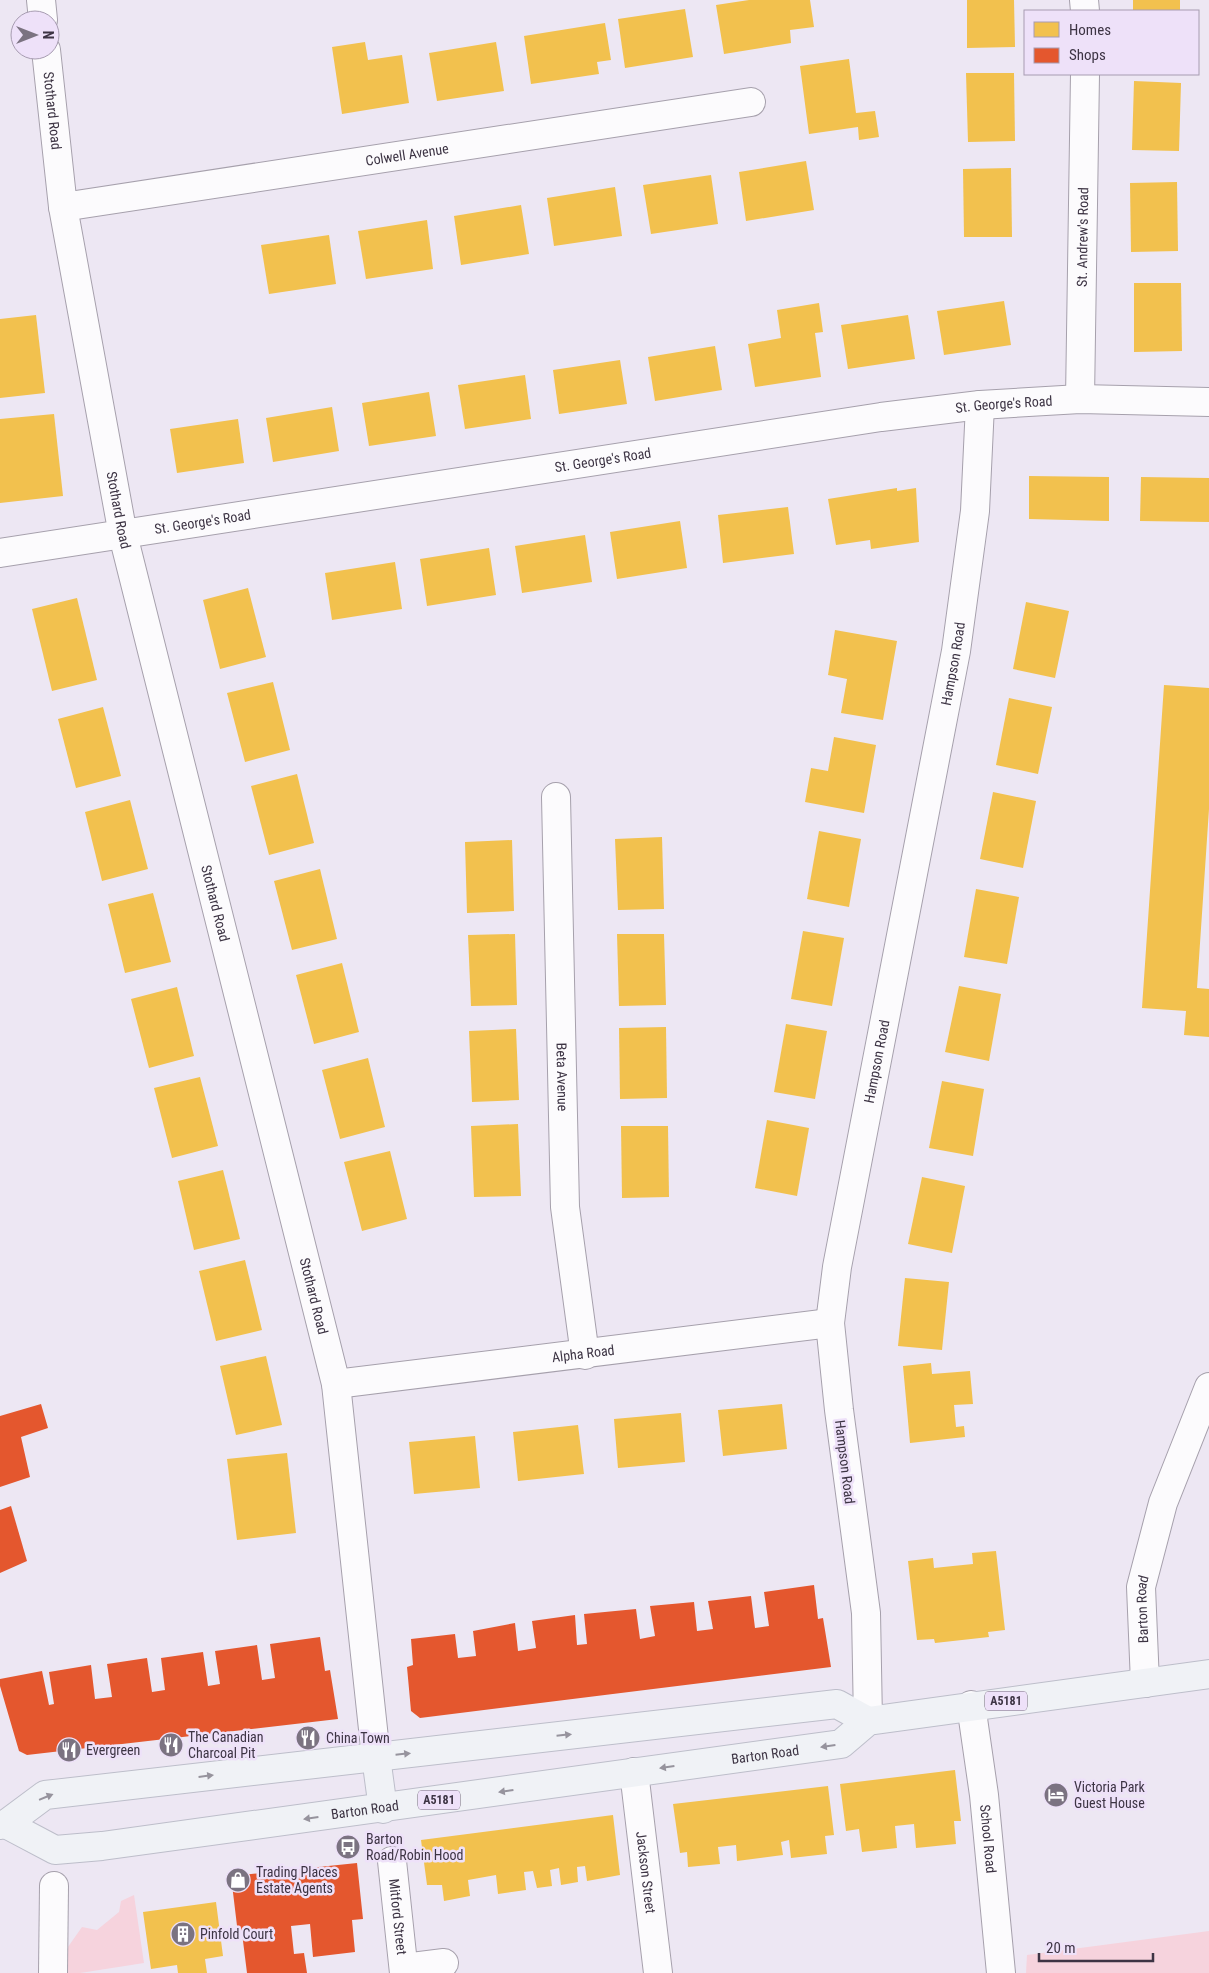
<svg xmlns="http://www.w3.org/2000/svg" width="1209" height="1973" font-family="'Roboto Condensed',sans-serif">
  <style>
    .green { fill: #f6d3dd }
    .homes { fill: #f2c14e }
    .shops { fill: #e4572e }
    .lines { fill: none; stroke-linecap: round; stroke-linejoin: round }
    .street-casing { stroke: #a6a0ac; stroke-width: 30 }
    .secondary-casing { stroke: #a6a0ac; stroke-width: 30 }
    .primary-casing { stroke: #bdbeca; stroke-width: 30 }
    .street { stroke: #fcfbfd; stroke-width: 28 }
    .secondary { stroke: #fcfbfd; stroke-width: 28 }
    .primary { stroke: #f0f2f6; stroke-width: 28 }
    .oneway { fill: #96939d }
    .labels { text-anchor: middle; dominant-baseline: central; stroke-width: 5; stroke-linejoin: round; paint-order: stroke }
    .shield { fill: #eee1f9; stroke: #72687a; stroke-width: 1 }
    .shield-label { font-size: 12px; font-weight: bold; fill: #3d3444 }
    .street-label { font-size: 14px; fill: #3d3444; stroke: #eee1f9 }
    .poi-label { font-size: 14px; fill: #3d3444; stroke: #eee1f9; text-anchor: start }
  </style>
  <rect width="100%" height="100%" fill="#ede7f3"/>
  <g class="green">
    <polygon points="134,1895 144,1963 80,1973 62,1973 63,1954 82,1927 97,1930 119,1912 121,1901"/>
    <polygon points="1209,1931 1209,1973 1026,1973 1027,1955"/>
  </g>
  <g class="homes">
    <polygon points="749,0 810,0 814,27 790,30 791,43 724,54 716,5"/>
    <polygon points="967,0 1014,0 1015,47 967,48"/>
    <rect x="1133" y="0" width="47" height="11"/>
    <polygon points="685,9 693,57 625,68 618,19"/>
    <polygon points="605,23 611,60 597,62 599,74 531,84 524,36"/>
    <polygon points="365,42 368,60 402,55 409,103 342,114 332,47"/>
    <polygon points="496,42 504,91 437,101 429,53"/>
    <polygon points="849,59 856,113 875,111 879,137 859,140 858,127 809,134 800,66"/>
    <polygon points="966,73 1014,73 1015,141 968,142"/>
    <polygon points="1134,81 1181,83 1179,151 1132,150"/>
    <polygon points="806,161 814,210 746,221 739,172"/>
    <polygon points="1011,168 1012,237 964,237 963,169"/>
    <polygon points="711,175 718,224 651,234 643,185"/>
    <polygon points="1177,182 1178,251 1131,252 1130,183"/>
    <polygon points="615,187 622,236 554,246 547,198"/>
    <polygon points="521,205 529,254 461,265 454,216"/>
    <polygon points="427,220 433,269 366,279 358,231"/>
    <polygon points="329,235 336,284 269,294 261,245"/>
    <polygon points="1134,283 1181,283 1182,351 1134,352"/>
    <polygon points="1004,301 1011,345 944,355 937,311"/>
    <polygon points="819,303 823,332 815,333 821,377 755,387 748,344 781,338 777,310"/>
    <polygon points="36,315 45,393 0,398 0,319"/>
    <polygon points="908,315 915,359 848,369 841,325"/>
    <polygon points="715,346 722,390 655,401 648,357"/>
    <polygon points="620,360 627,404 559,414 553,370"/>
    <polygon points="525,375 531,419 465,429 458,385"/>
    <polygon points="429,392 436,436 369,446 362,403"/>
    <polygon points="332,407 339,451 273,462 266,418"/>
    <polygon points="54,414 63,496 0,503 0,419"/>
    <polygon points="238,419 244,463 177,473 170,429"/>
    <polygon points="1029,476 1109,477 1109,521 1029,519"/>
    <polygon points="1141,477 1209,478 1209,522 1140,521"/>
    <polygon points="897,488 897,491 916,488 919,542 871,549 870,540 836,545 828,499"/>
    <polygon points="788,507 794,554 723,563 718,515"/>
    <polygon points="680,521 687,568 617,579 610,532"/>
    <polygon points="585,535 592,582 522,593 515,546"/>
    <polygon points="489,548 496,595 427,606 420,559"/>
    <polygon points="395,562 402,609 332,620 325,573"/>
    <polygon points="248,588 266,657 220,669 203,600"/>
    <polygon points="77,598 97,680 52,691 32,609"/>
    <polygon points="1026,602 1069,611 1055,678 1013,669"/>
    <polygon points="835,630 897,641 883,720 841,713 847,679 828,675"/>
    <polygon points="273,682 290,750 245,762 227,693"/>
    <polygon points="1164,685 1209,688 1209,809 1197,988 1209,989 1209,1037 1184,1035 1186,1011 1142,1008"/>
    <polygon points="1009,698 1052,707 1038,774 996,765"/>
    <polygon points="103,707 121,776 76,788 58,719"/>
    <polygon points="834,737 876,745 864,813 805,802 811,768 828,771"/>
    <polygon points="297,774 314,843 269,855 251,786"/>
    <polygon points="993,792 1036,801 1023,868 980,859"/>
    <polygon points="130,800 148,869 102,881 85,812"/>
    <polygon points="819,831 861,839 849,907 807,899"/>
    <polygon points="662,837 664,909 618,910 615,839"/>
    <polygon points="512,840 514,911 467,913 465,842"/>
    <polygon points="320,869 337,939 292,950 274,881"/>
    <polygon points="976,889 1019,897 1007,964 964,957"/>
    <polygon points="153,893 171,962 125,973 108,904"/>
    <polygon points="803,931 844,938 832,1006 791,999"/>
    <polygon points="515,934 517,1005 471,1006 468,935"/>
    <polygon points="617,934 664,934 666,1005 619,1006"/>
    <polygon points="342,963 359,1032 314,1044 296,975"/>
    <polygon points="959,986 1001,994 989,1061 945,1052"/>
    <polygon points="177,987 194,1056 149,1068 131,999"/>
    <polygon points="786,1024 827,1031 815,1099 774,1092"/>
    <polygon points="666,1027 667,1098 620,1099 619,1028"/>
    <polygon points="516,1029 519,1100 472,1102 469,1031"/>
    <polygon points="368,1058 385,1127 340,1139 322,1070"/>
    <polygon points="200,1077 218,1146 172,1158 154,1088"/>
    <polygon points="942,1081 984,1089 973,1156 929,1148"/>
    <polygon points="767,1120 809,1128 797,1196 755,1188"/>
    <polygon points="518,1124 521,1196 474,1197 471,1126"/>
    <polygon points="621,1126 668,1126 669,1197 622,1198"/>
    <polygon points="390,1151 407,1219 362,1231 344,1162"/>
    <polygon points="223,1170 240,1239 194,1250 178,1181"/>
    <polygon points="922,1177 965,1186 952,1253 908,1244"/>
    <polygon points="245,1260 262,1330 216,1341 199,1271"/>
    <polygon points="905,1278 949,1282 942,1350 898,1346"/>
    <polygon points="266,1356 282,1425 236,1435 220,1366"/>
    <polygon points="931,1363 932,1374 970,1371 973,1404 954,1405 956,1427 964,1426 965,1437 910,1443 903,1366"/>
    <polygon points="782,1404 787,1449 723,1456 718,1410"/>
    <polygon points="681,1413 685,1462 618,1468 614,1419"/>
    <polygon points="578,1425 584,1474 518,1481 513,1432"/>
    <polygon points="475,1436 480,1488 414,1494 409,1442"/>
    <polygon points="287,1453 296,1533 237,1540 227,1459"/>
    <polygon points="996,1551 1005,1630 988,1632 989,1637 935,1643 934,1639 917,1640 908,1561 933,1558 934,1568 953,1566 973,1564 972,1553"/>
    <polygon points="955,1770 961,1821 954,1821 956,1844 916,1848 914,1824 895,1826 897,1848 862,1852 859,1829 846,1831 840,1784"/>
    <polygon points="828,1786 834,1835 825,1836 827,1854 791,1858 789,1840 781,1842 783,1855 737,1861 736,1845 718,1847 720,1864 688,1867 687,1852 680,1853 673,1804"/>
    <polygon points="613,1815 620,1875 587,1881 585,1866 577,1867 578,1882 561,1885 559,1868 550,1870 552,1886 537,1888 533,1871 524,1872 526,1890 498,1894 496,1875 468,1880 470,1896 444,1901 442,1885 427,1885 421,1840"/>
    <polygon points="216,1902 223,1956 205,1959 207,1973 178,1973 177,1965 151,1969 143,1912"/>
  </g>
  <g class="shops">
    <polygon points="41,1404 48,1428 21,1437 30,1477 0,1487 0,1416"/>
    <polygon points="11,1506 27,1561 0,1573 0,1510"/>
    <polygon points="814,1585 818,1619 823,1618 831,1667 420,1718 411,1711 407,1667 413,1665 411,1639 455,1634 458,1658 476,1656 473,1631 515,1623 518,1651 536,1648 532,1621 575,1615 577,1645 587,1644 584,1614 636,1609 640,1639 655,1636 650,1606 694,1602 697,1631 713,1629 708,1601 751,1596 755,1628 769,1626 764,1592"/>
    <polygon points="320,1637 325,1671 330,1670 338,1719 27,1755 19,1751 0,1686 0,1679 42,1671 49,1705 54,1704 49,1672 91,1665 95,1699 112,1697 107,1664 147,1658 152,1692 165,1690 161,1658 203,1652 208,1686 220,1684 215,1651 257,1645 262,1680 275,1678 270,1644"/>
    <polygon points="357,1863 363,1919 352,1920 355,1952 313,1957 310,1924 291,1926 294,1954 304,1953 307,1973 247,1973 242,1933 238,1934 231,1876"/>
  </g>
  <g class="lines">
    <defs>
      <g id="street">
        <polyline points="41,0 43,20"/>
        <polyline points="1084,0 1085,11"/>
        <path id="s1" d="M46 50 63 207 123 535 336 1384 376 1757"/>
        <path id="s2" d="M63 207 751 102"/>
        <path id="s3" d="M1080 399 1085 74"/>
        <path id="s4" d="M0 553 881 417 980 405 1080 399 1209 402"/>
        <path id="s5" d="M556 797 565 1207 585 1355"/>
        <path id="s6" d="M336 1384 830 1323"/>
        <path id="s7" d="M971 1705 984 1795 1001 1973"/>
        <path id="s8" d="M868 1721 866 1613 839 1410 830 1323 837 1267 956 651 975 511 980 405"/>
        <path id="s9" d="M634 1772 658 1973"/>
        <path id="s10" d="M392 1861 404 1973"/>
        <polyline points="404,1968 444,1963"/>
        <polyline points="53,1973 54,1886"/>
      </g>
      <g id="secondary">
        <path id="s11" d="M1145 1683 1141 1587 1163 1503 1209 1387"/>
      </g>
      <g id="primary">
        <polyline points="376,1757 383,1809"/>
        <path id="s12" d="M6 1824 55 1850 102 1846 841 1744 868 1721 1209 1674"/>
        <polyline points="0,1825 6,1824 45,1795 837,1704 868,1721"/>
      </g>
    </defs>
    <use href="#street" class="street-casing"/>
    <use href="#secondary" class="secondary-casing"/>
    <use href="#primary" class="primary-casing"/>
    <use href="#street" class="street"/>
    <use href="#secondary" class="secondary"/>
    <use href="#primary" class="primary"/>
  </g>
  <defs><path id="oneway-solid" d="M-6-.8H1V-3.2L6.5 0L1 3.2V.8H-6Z" transform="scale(1.25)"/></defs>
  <g class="oneway">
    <use href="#oneway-solid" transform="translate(564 1735) rotate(-6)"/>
    <use href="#oneway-solid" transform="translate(828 1746) rotate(172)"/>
    <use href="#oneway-solid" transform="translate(403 1754) rotate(-6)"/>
    <use href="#oneway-solid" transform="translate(667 1767) rotate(172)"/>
    <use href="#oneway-solid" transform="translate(206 1776) rotate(-7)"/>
    <use href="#oneway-solid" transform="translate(506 1791) rotate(172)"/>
    <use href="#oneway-solid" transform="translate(46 1797) rotate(-22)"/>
    <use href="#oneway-solid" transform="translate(311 1818) rotate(172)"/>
  </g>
  <defs>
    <symbol id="restaurant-disc" viewBox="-11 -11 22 22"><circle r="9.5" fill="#7b7381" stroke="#eee1f9"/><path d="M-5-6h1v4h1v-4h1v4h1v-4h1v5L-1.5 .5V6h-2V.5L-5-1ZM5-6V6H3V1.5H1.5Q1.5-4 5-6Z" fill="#fff"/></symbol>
    <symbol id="hotel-disc" viewBox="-11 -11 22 22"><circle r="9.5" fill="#7b7381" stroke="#eee1f9"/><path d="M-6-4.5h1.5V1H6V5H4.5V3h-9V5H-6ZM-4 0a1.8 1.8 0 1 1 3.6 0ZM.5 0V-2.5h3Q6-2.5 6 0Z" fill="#fff"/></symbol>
    <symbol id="bus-disc" viewBox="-11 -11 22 22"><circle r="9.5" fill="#7b7381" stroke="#eee1f9"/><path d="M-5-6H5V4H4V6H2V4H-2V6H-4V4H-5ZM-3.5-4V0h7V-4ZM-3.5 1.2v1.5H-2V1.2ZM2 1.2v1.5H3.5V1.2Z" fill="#fff"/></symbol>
    <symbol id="shop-disc" viewBox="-11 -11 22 22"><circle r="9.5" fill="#7b7381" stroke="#eee1f9"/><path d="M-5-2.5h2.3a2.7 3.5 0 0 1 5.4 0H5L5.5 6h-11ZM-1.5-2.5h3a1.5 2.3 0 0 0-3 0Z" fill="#fff"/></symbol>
    <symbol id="building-disc" viewBox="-11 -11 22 22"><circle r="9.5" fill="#7b7381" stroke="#eee1f9"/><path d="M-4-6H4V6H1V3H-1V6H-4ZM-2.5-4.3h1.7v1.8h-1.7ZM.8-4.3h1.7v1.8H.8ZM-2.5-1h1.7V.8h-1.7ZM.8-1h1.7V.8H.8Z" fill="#fff"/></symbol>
  </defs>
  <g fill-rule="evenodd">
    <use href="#restaurant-disc" x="294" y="1724" width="28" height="28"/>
    <use href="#restaurant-disc" x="157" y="1731" width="28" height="28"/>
    <use href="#restaurant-disc" x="55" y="1736" width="28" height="28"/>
    <use href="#hotel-disc" x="1042" y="1781" width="28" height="28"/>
    <use href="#bus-disc" x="334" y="1833" width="28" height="28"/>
    <use href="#shop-disc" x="224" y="1866" width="28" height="28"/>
    <use href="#building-disc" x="169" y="1920" width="28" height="28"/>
  </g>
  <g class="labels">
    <g class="shield">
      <rect x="985" y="1691.5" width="42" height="19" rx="4"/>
      <rect x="418" y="1790.5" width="42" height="19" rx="4"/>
    </g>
    <g class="shield-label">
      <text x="1006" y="1701">A5181</text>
      <text x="439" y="1800">A5181</text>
    </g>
    <g class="street-label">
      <text stroke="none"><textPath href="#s1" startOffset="61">Stothard Road</textPath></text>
      <text stroke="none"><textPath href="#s2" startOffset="348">Colwell Avenue</textPath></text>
      <text stroke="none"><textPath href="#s3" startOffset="162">St. Andrew's Road</textPath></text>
      <text stroke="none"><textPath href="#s4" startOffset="1015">St. George's Road</textPath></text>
      <text stroke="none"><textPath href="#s4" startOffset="610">St. George's Road</textPath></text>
      <text stroke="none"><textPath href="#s1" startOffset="466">Stothard Road</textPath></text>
      <text stroke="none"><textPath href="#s4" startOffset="205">St. George's Road</textPath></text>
      <text stroke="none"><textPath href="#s8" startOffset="1071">Hampson Road</textPath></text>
      <text stroke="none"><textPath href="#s1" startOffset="871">Stothard Road</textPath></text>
      <text stroke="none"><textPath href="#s8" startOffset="666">Hampson Road</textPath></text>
      <text stroke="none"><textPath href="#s5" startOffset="280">Beta Avenue</textPath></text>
      <text stroke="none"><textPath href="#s1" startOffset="1276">Stothard Road</textPath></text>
      <text stroke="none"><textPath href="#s6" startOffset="249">Alpha Road</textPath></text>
      <text transform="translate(845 1462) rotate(83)">Hampson Road</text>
      <text stroke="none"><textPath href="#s11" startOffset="74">Barton Road</textPath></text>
      <text stroke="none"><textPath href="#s12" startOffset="772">Barton Road</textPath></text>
      <text stroke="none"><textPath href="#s12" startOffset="368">Barton Road</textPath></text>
      <text stroke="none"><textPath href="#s7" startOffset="135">School Road</textPath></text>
      <text stroke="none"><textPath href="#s9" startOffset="101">Jackson Street</textPath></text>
      <text stroke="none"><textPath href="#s10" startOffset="56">Mitford Street</textPath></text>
    </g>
    <g class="poi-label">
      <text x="188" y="1737">The Canadian<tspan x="188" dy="16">Charcoal Pit</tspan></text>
      <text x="326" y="1738">China Town</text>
      <text x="86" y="1750">Evergreen</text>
      <text x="1074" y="1787">Victoria Park<tspan x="1074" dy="16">Guest House</tspan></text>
      <text x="366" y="1839">Barton<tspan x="366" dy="16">Road/Robin Hood</tspan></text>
      <text x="256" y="1872">Trading Places<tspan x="256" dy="16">Estate Agents</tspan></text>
      <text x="200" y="1934">Pinfold Court</text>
    </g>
  </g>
  <rect x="1024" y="10" width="175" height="65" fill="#eee1f9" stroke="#a79cb1"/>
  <rect x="1034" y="22" width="25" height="15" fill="#f2c14e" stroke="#a79cb1"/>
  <text x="1069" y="35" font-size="15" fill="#3d3444">Homes</text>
  <rect x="1034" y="48" width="25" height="15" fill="#e4572e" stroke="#a79cb1"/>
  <text x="1069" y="60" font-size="15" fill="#3d3444">Shops</text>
  <g transform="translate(35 35) rotate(90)"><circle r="24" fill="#eee1f9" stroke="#a79cb1"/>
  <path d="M0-4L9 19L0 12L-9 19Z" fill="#7b7381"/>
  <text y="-8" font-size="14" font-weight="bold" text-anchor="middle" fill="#3d3444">N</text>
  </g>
  <path d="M1039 1953v8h114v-8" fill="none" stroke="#3d3444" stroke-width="2.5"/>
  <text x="1046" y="1953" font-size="15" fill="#3d3444" stroke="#eee1f9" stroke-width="4" paint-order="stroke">20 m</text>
</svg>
